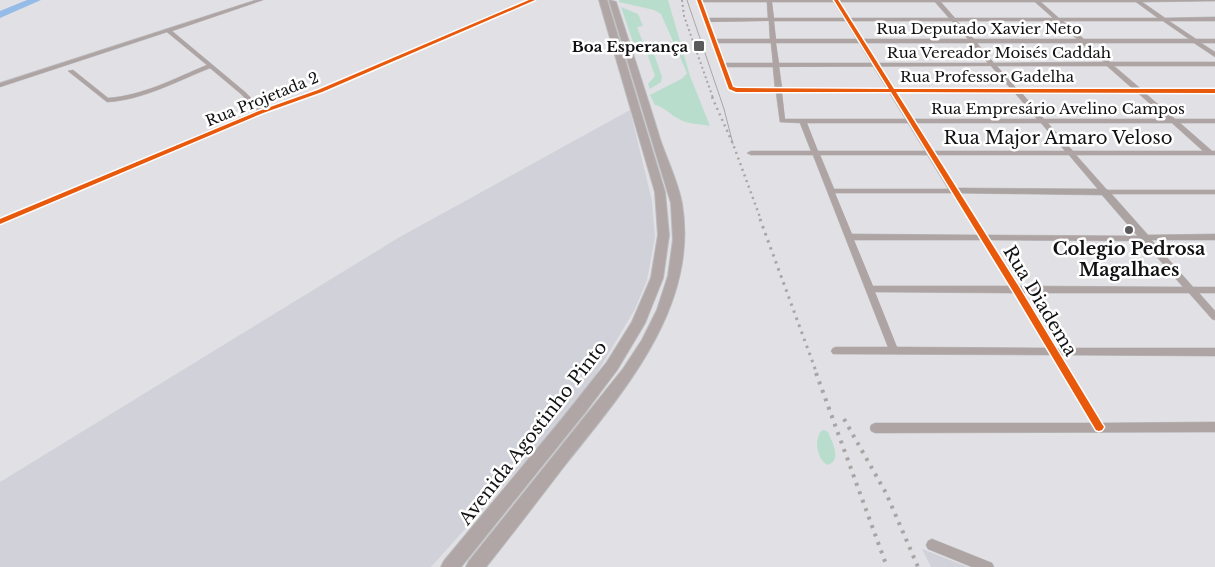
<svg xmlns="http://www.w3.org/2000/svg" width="1215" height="567" font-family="'Libre Baskerville',serif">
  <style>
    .built { fill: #d0d1d9 }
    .green { fill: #b8ddcc }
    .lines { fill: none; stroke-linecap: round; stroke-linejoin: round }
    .river { fill: #95bce7; fill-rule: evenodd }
    .street-casing { stroke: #bcbcbe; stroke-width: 1 }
    .secondary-casing { stroke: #bcbcbe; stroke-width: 1 }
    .primary-casing { stroke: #bcbcbe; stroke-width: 2 }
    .street { fill: #ada4a3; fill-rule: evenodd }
    .secondary { fill: #aba3a2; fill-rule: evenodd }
    .primary { fill: #afa6a5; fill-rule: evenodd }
    .tram { stroke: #aaa5a4; stroke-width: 1 }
    .rail-far3 { stroke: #aaa5a4; stroke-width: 2; stroke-dasharray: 2 3; stroke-linecap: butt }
    .rail-far2 { stroke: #aaa5a4; stroke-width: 2.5; stroke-dasharray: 2 4; stroke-linecap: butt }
    .rail-far1 { stroke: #aaa5a4; stroke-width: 3; stroke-dasharray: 2.5 5; stroke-linecap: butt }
    .rail { stroke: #aaa5a4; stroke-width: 4; stroke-dasharray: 3 6; stroke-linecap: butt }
    .cycleway-casing { stroke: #fff; stroke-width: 3 }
    .cycleway { fill: #e8590c; fill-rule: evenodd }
    .poi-dot { fill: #5a5a5c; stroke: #fff; stroke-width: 2 }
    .labels { text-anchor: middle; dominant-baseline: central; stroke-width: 5; stroke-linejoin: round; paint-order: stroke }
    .far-street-label { font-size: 15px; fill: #111113; stroke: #fff }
    .far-poi-label { font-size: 15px; font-weight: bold; fill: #111113; stroke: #fff; text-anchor: end }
    .street-label { font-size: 18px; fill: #111113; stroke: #fff }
    .poi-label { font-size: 18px; font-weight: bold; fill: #111113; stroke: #fff }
  </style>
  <rect width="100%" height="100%" fill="#e1e1e5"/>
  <g class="built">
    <polygon points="630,110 652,201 655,237 647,280 635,309 582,398 431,567 0,567 0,482 398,238"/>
    <polygon points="922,549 968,567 931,567"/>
  </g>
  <g class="green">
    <path d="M619 0H668L690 76 710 126C700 124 687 124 679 119 670 115 665 107 655 105L650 95 683 78 687 73 661 14 654 10 619 2Z"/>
    <polygon points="621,7 638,14 643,26 637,27 645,48 652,48 662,77 661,82 650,89 648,84 655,76 646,50 634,45"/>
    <path d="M824 430 828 432C832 442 843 461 827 465 817 458 814 441 821 431Z"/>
  </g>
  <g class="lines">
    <polygon class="river" points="27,0 41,0 0,18 0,11"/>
    <defs>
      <g id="street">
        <path d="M256 0H263L172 31 245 92 262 109 318 90 529 0H535L322 92 263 113 0 225V219L257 111 241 94 210 68C177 81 143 100 107 102L68 71 73 70 108 98C142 96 176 78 207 65L167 32 0 87V83Z"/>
        <path d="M697 0H1215V1L1142 2 1165 18 1215 17V21H1169L1196 39H1215V43H1201L1215 52V57L1194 43H1088L1110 62H1215V66H1114L1141 89H1215V93H1145L1175 119H1215V123H1180L1212 151H1215V155H1076L1107 190H1215V194H1102L1069 155H820L834 189H957L986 235 1148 236 1193 287H1215V293H1199L1215 311V320L1212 319 1189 293H1023L1056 348H1215V356L1061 355 1102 423 1215 422V432L875 433 871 431 870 428 871 425 875 423H1091L1051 355 833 354 831 351 833 348 836 347H888L813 155H751L747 153 751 151H811L800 123 780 122 776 92H736L729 89ZM702 2H767L768 18H708ZM772 2H935L949 18H774ZM941 2H1035L1053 18H955ZM1041 2H1136L1158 18H1059ZM769 21 770 39H716L709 22ZM774 21H952L968 39H776ZM957 21H1057L1077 39H974ZM1063 21H1163L1189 39H1084ZM717 43H771L773 63H725ZM776 43H971L988 63H779ZM977 43H1081L1104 62 994 63ZM991 66 1011 89 782 88 779 67ZM997 66H1107L1133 89H1017ZM726 67H773L775 88H737L734 87ZM782 92H1014L1037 119H785ZM1021 92 1138 93 1167 119H1044ZM807 123H1041L1065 151H818ZM1048 123H1172L1203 151H1073ZM835 193H952L978 235 852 234ZM854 240H981L1010 286H873ZM989 240 1143 241 1183 287 1019 286ZM875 292 1014 293 1046 348 897 347Z"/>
        <polygon points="932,539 992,563 994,567 972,567 928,549 926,545 928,541"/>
      </g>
      <polygon id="secondary" points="833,0 839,0 957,188 1105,189 1108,190 1148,235 1215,234 1215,240 1141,240 1102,195 951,193"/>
      <g id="primary">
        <polygon points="599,0 607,0 665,192 669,235 663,278 645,323 617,370 587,410 461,567 441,567 444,561 561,420 607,362 632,322 651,278 658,235 655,192"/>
        <path d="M609 0 616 2C631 48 646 93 660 139 667 160 678 182 682 204 699 306 624 391 565 465 539 499 513 533 486 567H466L469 561 623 369 642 340 657 310 668 276 673 240 671 203Z"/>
      </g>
    </defs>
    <use href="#street" class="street-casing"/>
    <use href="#secondary" class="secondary-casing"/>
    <use href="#primary" class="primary-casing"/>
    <use href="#street" class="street"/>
    <use href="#secondary" class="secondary"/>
    <use href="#primary" class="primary"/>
    <polyline class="tram" points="687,0 724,109 733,144"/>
    <polyline class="rail-far3" points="682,0 684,16 713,98"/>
    <polyline class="rail-far2" points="712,97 733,144 761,220"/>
    <polyline class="rail-far1" points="760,219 817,374"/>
    <g class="rail">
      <polyline points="816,373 887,567"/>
      <polyline points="844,419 886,493 918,567"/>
    </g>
    <defs>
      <g id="cycleway">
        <polygon points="529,0 535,0 322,92 263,113 0,224 0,219 259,111 318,90"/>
        <polygon points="697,0 701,0 733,87 737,88 889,89 834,0 838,0 894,89 1215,89 1215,93 896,92 1019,287 1102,424 1104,427 1102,430 1099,431 1096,430 1013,291 891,92 736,92 729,89"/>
      </g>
    </defs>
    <use href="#cycleway" class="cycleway-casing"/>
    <use href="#cycleway" class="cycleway"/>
  </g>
  <g class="poi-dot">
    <rect x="693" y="40" width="12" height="12" rx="2.5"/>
    <circle cx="1129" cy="230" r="5"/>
  </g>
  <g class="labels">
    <g class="far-street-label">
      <text x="979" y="28">Rua Deputado Xavier Neto</text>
      <text x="999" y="52">Rua Vereador Moisés Caddah</text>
      <text x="987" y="76">Rua Professor Gadelha</text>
      <text transform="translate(262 99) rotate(-22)">Rua Projetada 2</text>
      <text x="1058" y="108">Rua Empresário Avelino Campos</text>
    </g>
    <g class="far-poi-label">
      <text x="688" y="46">Boa Esperança</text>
    </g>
    <g class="street-label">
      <text x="1058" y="138">Rua Major Amaro Veloso</text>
      <text transform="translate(1040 301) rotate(59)">Rua Diadema</text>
      <text transform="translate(533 433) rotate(-52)">Avenida Agostinho Pinto</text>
    </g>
    <g class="poi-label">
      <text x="1129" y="249">Colegio Pedrosa<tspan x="1129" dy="21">Magalhaes</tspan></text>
    </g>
  </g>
</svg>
